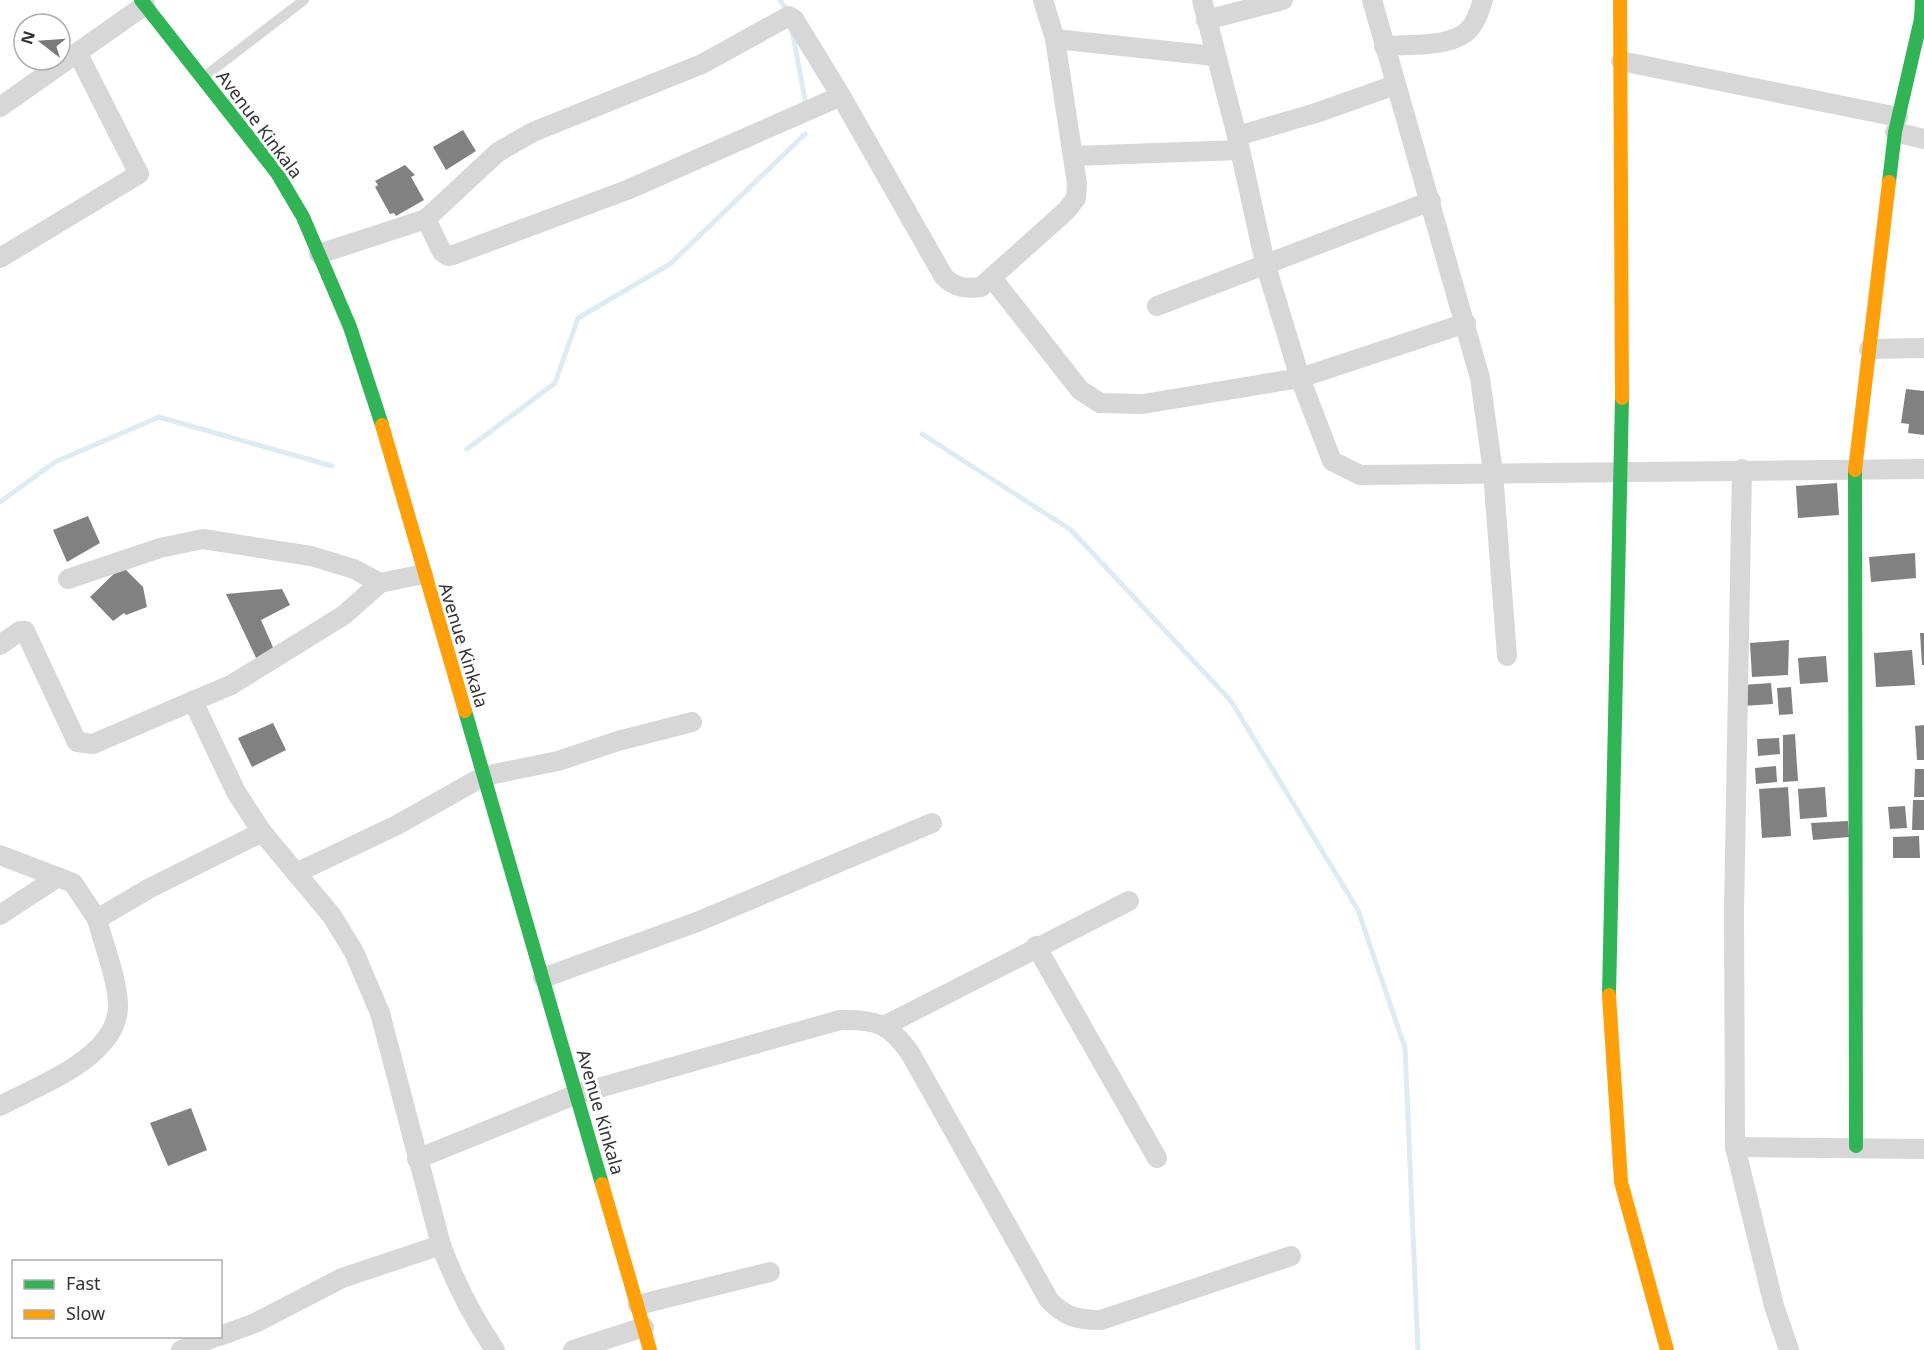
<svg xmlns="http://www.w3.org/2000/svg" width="1924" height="1350" font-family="'Noto Sans',sans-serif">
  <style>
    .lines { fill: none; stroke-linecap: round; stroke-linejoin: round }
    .stream { stroke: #ddebf3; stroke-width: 5 }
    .building { fill: #818181 }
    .lane { stroke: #d7d7d7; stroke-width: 10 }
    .street { stroke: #d7d7d7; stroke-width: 20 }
    .fast { stroke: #30b455; stroke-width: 14 }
    .slow { stroke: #ff9f0a; stroke-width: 14 }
    .labels { text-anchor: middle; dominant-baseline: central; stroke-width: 6; stroke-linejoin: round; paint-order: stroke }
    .street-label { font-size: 18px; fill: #333; stroke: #fff }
  </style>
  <rect width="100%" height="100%" fill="#fff"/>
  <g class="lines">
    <g class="stream">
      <polyline points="780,0 787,11"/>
      <polyline points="792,30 806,105"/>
      <polyline points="922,434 1071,530 1231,701 1358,910 1405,1048 1418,1350"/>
      <polyline points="467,449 555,383 578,318 670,264 805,134"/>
      <polyline points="0,502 55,462 159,417 332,466"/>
    </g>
  </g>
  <g class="building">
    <polygon points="463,130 476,151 446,170 433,147"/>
    <polygon points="405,165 415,175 411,177 424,200 396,216 394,213 390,214 375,187 378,185 375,181"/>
    <polygon points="1906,389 1924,391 1924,435 1908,433 1909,424 1901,423"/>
    <polygon points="1837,483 1839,515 1798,518 1796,486"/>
    <polygon points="88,516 100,543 67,562 53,530"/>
    <polygon points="1915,553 1916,578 1871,582 1869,557"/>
    <polygon points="122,566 143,587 147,607 126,615 124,613 113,621 90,597"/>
    <polygon points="282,589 290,605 261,620 275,652 258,662 226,594"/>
    <polygon points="1920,633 1924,633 1924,665 1922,665"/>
    <polygon points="1789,640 1788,675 1752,677 1750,643"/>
    <polygon points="1912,650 1915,685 1876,687 1874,653"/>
    <polygon points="1826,656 1828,682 1800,684 1798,658"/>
    <polygon points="1771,683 1773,704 1743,706 1742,685"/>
    <polygon points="1791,687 1793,714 1779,715 1777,688"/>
    <polygon points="273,723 286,750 252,767 238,738"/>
    <polygon points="1924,725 1924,760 1917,760 1915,726"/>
    <polygon points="1795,734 1798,781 1783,782 1783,735"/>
    <polygon points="1779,738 1780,754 1758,756 1757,739"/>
    <polygon points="1776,766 1777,782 1756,784 1755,768"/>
    <polygon points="1915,769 1924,769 1924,797 1914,797"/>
    <polygon points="1788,787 1791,836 1762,838 1759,789"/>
    <polygon points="1825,787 1827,817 1800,819 1798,789"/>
    <polygon points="1913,800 1924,800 1924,830 1912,830"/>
    <polygon points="1905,806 1907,828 1890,829 1888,807"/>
    <polygon points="1848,821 1849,837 1813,840 1811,823"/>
    <polygon points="1919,836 1920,858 1893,858 1893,837"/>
    <polygon points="191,1108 207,1150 168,1166 150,1123"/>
  </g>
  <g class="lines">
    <polyline class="lane" points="205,76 304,0"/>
    <g class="street">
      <polyline points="1202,0 1237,136 1265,263 1300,378 1332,461 1360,475 1924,469"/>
      <polyline points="1372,0 1480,378 1493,472 1507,656"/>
      <polyline points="1206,20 1283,0"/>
      <polyline points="1055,39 1215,56"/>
      <path d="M1384 46C1407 44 1445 48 1465 33 1475 26 1479 12 1483 0"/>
      <polyline points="1621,61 1898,117"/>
      <polyline points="0,107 145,5"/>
      <polyline points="1895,132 1924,139"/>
      <polyline points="1237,136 1316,113 1395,85"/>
      <polyline points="1073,156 1240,150"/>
      <path d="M426 219 498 152 533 132 702 64 789 16 794 19 841 96 944 277C956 288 965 289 981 287L1067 210 1076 198 1077 184 1055 39 1043 0"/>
      <polyline points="319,254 426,219 442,252 448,256 456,254 627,190 841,96"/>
      <polyline points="0,258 139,174 78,54"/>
      <polyline points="992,278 1080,390 1100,403 1143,404 1300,378 1466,323"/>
      <polyline points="1157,306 1431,201"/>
      <polyline points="1869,349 1924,348"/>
      <polyline points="1742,469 1734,911 1735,1147 1774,1306 1789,1350"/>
      <polyline points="68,579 160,548 203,539 311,556 354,569 380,583"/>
      <polyline points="0,645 20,631 25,631 77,742 93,744 193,701"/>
      <path d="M262 832 332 916 354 952 380 1013 441 1245C455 1283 472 1316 495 1350"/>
      <polyline points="0,855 73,883 97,919"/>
      <polyline points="296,873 397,825 484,776 558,761 618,741 692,722"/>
      <polyline points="0,915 58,877"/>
      <polyline points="1036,946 1157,1158"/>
      <polyline points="543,978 697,922 932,823"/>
      <polyline points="884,1026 1129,901"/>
      <path d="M0 1106C39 1085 121 1056 118 1003 116 975 104 946 97 919L150 888 262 832 236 792 193 701 231 685 344 615 380 583 423 574"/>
      <polyline points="1735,1147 1924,1149"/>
      <path d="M417 1159 577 1094 840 1020C875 1019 889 1023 910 1053L1049 1300C1065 1317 1077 1320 1101 1320L1291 1256"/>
      <polyline points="638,1305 770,1272"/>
      <polyline points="220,1336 255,1323 342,1278 441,1245"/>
      <polyline points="181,1350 218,1336"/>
      <polyline points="573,1350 644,1327"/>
    </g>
    <g class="fast">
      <polyline points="141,0 277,173 303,217 350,327 382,425"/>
      <polyline points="1889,182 1895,132 1921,19 1922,0"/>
      <polyline points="1855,470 1856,1146"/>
      <polyline points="465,711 602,1184"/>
      <polyline points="1609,995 1622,398"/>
    </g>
    <g class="slow">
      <polyline points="1620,0 1622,398"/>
      <polyline points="382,425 465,711"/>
      <polyline points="1855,470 1889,182"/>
      <polyline points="1609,995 1621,1182 1667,1350"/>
      <polyline points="602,1184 650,1350"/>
    </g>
  </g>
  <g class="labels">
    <g class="street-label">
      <text transform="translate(260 124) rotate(53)">Avenue Kinkala</text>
      <text transform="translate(464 645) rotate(73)">Avenue Kinkala</text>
      <text transform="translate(601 1112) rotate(74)">Avenue Kinkala</text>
    </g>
  </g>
  <rect x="12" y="1260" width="210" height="78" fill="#ffffff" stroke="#adadad" stroke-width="1.5"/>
  <rect x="24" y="1280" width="30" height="9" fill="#30b455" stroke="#adadad" stroke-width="1.5"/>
  <text x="66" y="1290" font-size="18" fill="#333333">Fast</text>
  <rect x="24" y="1310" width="30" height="9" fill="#ff9f0a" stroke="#adadad" stroke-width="1.5"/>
  <text x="66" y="1320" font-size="18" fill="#333333">Slow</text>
  <g transform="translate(42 42) rotate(287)"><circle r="28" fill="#ffffff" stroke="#adadad" stroke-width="1.5"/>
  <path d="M0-4.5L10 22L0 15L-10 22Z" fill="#7a7a7a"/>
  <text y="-9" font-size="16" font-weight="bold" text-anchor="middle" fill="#333333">N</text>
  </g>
</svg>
